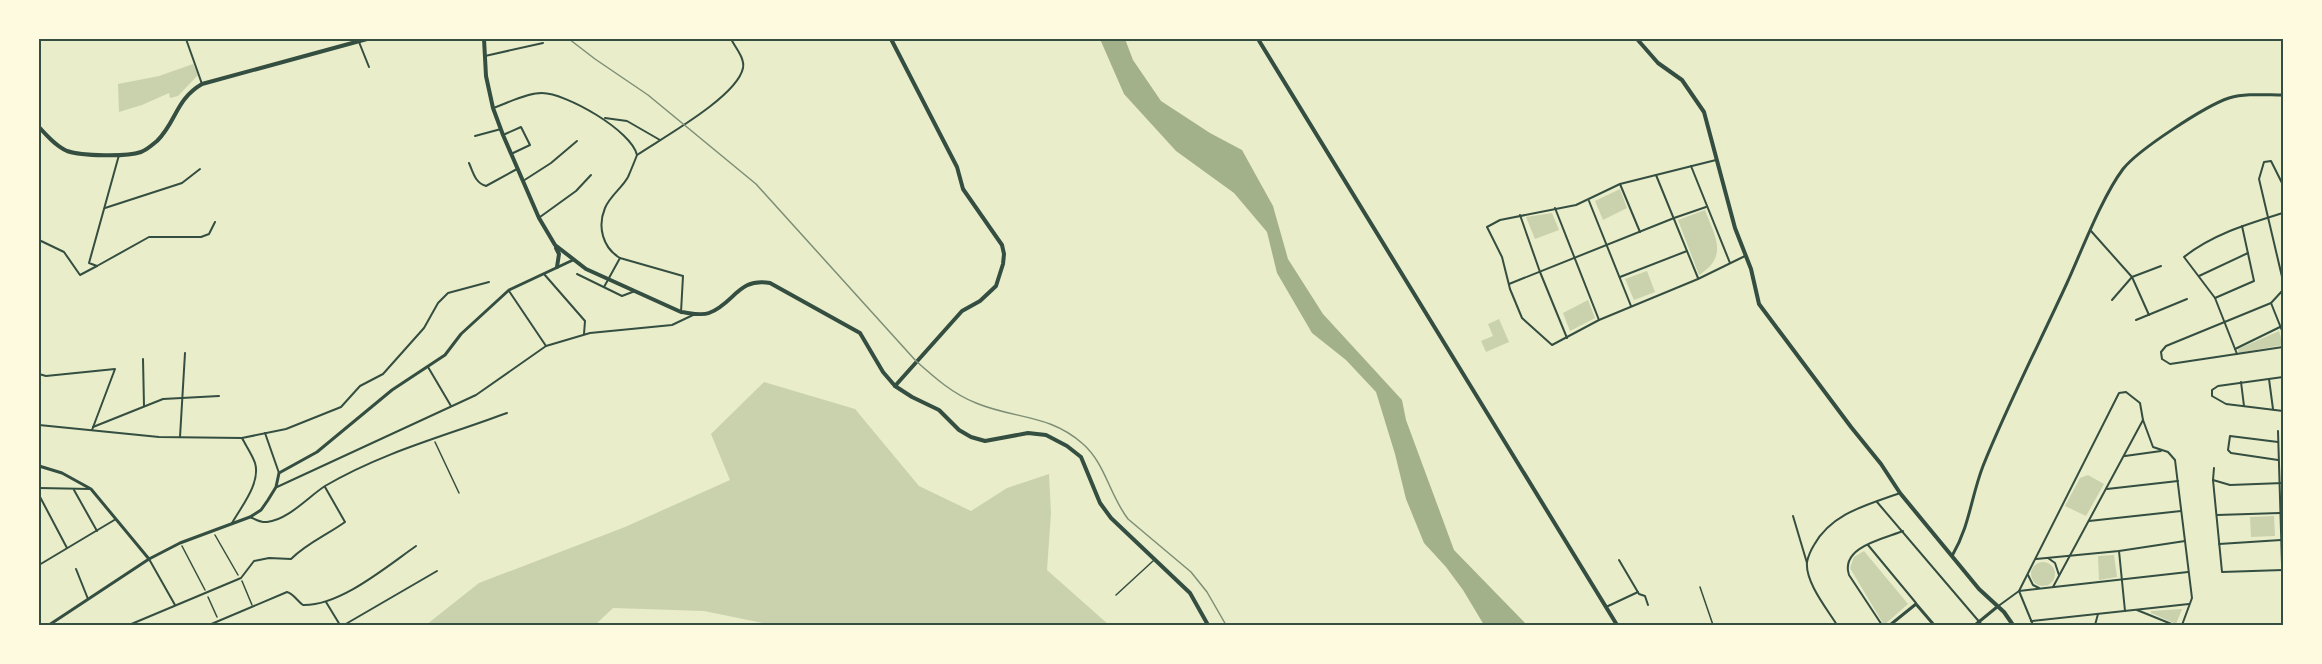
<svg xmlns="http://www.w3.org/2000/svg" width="2322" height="664" font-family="Inter,sans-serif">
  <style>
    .green { fill: #cad2ad }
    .water { fill: #a3b18a }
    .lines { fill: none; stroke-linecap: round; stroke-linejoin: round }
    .path { stroke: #344e41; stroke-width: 1.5 }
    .service { stroke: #344e41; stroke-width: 1.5 }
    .minor { stroke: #344e41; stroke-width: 2 }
    .tertiary { stroke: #344e41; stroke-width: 3 }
    .secondary { stroke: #344e41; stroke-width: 4 }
    .primary { stroke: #344e41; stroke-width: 4 }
    .rail { stroke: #7c8e77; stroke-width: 1.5 }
    .neatline { fill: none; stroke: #344e41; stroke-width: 2 }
  </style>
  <rect width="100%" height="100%" fill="#e9edc9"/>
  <g class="green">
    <polygon points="193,64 198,75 178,96 170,98 169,93 142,105 119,112 118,84 159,76"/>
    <polygon points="1620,189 1627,208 1603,220 1595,201"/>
    <path d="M1705 210C1715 237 1729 256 1699 275L1678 220Z"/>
    <polygon points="1552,213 1559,230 1535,239 1526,217"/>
    <polygon points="1647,271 1655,292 1634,300 1625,279"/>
    <polygon points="1588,300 1595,318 1570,331 1563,313"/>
    <polygon points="1499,319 1509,342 1486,352 1481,341 1493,336 1488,324"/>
    <polygon points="2279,331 2283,345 2239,353 2238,349"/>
    <polygon points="764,382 855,409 919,486 971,511 1007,488 1049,474 1051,513 1047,570 1109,625 772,625 704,611 613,608 595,625 426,625 479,583 625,527 730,480 711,434"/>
    <polygon points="2088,475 2104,484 2086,516 2065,506 2080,478"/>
    <polygon points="2274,516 2275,536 2251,537 2250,517"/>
    <polygon points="1864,551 1908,604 1884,625 1850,568 1854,557"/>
    <polygon points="2114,555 2117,577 2099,580 2098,556"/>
    <circle cx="2043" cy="574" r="12"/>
    <polygon points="2182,609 2176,624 2151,613 2151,611"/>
  </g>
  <polygon class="water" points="1100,39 1125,39 1133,60 1161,101 1210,133 1242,150 1273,206 1288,259 1323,314 1402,400 1406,420 1454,550 1527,625 1484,625 1463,590 1446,567 1424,543 1406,499 1395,454 1376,392 1346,360 1312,333 1277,273 1267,232 1234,193 1176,151 1124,94"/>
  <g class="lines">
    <g class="path">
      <polyline points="435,442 459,493"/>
      <polyline points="215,535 238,575"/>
      <polyline points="182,546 205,590"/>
      <polyline points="242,581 252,605"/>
      <polyline points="1116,595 1153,561"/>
      <polyline points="208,597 217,617"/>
    </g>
    <polyline class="service" points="1700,587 1713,625"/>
    <g class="minor">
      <polyline points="186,39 202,84"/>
      <polyline points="359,42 369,67"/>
      <polyline points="485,56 543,43"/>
      <path d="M493 108C508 103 526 93 542 93 566 93 632 131 637 155 634 163 631 170 628 177 622 188 610 196 605 208 597 227 603 248 620 258L683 276 681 312"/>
      <polyline points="605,118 627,121 660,140"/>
      <polyline points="503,135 521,127 530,145 511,154"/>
      <polyline points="475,136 501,129"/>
      <polyline points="119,155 89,263 97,266 149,237 201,237 209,234 215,222"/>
      <path d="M637 155C662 138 737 97 743 68 745 58 735 47 731 39"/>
      <polyline points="1716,160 1620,184 1576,205 1500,220 1487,227 1502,257 1510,289 1522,318 1552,345 1599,320 1698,279 1745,256"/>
      <path d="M469 163C473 172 475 183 486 186L517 169"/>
      <polyline points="1691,166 1730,263"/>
      <polyline points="1656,175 1698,278"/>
      <polyline points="523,181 551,163 577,141"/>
      <polyline points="1620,184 1640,232"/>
      <polyline points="2283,185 2271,161 2264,162 2259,179 2283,281"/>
      <polyline points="1589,201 1631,306"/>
      <polyline points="105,208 182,183 200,169"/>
      <polyline points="1555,208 1599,320"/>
      <polyline points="1520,215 1540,272 1567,338"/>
      <polyline points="540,217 576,191 591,175"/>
      <polyline points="2091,231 2132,277 2149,315"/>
      <polyline points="39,240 64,252 80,275 97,266"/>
      <polyline points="544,274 585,321 584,334"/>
      <polyline points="577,274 622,296 635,291"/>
      <polyline points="2199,276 2248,253"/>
      <polyline points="1620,277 1687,251"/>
      <polyline points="1509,284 1674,218 1706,207"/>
      <polyline points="604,287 620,258"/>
      <polyline points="2283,290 2271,303 2166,346 2161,352 2162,359 2170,364 2283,347"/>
      <polyline points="509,291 546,346"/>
      <polyline points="2215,298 2254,281 2242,226"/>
      <polyline points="2112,300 2132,277 2161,266"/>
      <polyline points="2271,303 2283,333"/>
      <polyline points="2136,320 2187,299"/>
      <polyline points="2235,349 2280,327"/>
      <path d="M2237 354 2215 298 2184 257C2213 234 2248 224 2283 213"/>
      <polyline points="143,359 144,406"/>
      <polyline points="428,367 451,406"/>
      <polyline points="39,374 46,376 115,369 92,430"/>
      <polyline points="2283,377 2218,386 2212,390 2212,396 2226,404 2283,411"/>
      <polyline points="2269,379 2273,409"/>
      <polyline points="2241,382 2244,406"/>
      <polyline points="39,425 159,437 242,438 286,429 341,407 360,386 383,374 424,328 438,303 448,293 489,282"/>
      <polyline points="93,427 163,399 219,396"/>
      <polyline points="2278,431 2283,597"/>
      <polyline points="265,433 279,473"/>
      <polyline points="180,437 185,353"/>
      <polyline points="2278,442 2230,436 2228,450 2231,453 2278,460"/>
      <polyline points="2125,456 2161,451"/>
      <polyline points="2214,468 2213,480 2222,572 2283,570"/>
      <polyline points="2213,480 2230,485 2283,483"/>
      <polyline points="277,487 476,395 546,346 590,333 672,325 693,315"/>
      <polyline points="39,488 90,489"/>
      <polyline points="2107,489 2178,481"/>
      <polyline points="74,490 97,531"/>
      <polyline points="39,495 67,548"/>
      <polyline points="1877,502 1982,625"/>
      <polyline points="2217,515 2280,513"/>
      <polyline points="1793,516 1807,563"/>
      <path d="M250 517C255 519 261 523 267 522 288 520 308 497 325 486 383 452 445 436 507 413"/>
      <polyline points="2089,521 2181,511"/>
      <path d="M232 523C241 507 261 483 255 463 252 454 246 446 242 438"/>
      <polyline points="2219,544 2281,540"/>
      <polyline points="1868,545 1916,603"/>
      <polyline points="2119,551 2125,611"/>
      <polyline points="2048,558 2055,563 2059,575"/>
      <polyline points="149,559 175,605"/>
      <polyline points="2036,559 2119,551 2185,541"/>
      <polyline points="1619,560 1639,594 1645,596 1648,605"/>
      <polyline points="39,565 116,519"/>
      <polyline points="76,569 88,599"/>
      <polyline points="2028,575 2033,585 2039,588"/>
      <polyline points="2053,587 2143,420"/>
      <polyline points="2019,591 2188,572"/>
      <polyline points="2019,591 2033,625"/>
      <polyline points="326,602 340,625"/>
      <polyline points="1606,607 1638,592"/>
      <polyline points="1997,607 2019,591 2119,393 2126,392 2140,403 2143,420 2153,447 2168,452 2175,460 2192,598 2182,625"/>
      <polyline points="2137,610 2174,625"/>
      <polyline points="2031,621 2189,604"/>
      <path d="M129 625 241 578 254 561 269 558 291 559C307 543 327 535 345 522L325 487"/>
      <path d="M209 625 287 592C294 594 297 601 303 605 340 606 386 567 416 546"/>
      <polyline points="344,625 437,571"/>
      <path d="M1837 625C1827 609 1805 582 1807 562 1808 557 1811 550 1814 545 1832 513 1867 505 1900 493"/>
      <path d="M1882 625 1849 575C1840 547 1883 539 1903 531"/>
      <polyline points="2095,625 2098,614"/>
    </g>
    <g class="tertiary">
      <polyline points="39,466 62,473 91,489 149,559"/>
      <path d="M1952 556C1970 525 1971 497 1983 466 2008 404 2039 344 2067 283 2082 250 2102 197 2123 169 2138 150 2205 106 2229 98 2246 93 2265 95 2283 95"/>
      <polyline points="49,625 149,559 180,543 250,517 261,510 268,500 276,487 279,473 317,452 392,390 445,355 461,334 509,290 573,260"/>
      <polyline points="1890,625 1916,604 1934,625"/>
      <polyline points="1975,625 1997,607"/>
    </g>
    <g class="secondary">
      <path d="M484 39 486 76 493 108 503 135 539 218 555 245 586 269 681 312C690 313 701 316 709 313 734 304 738 277 770 283L860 333 883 372 895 386 912 397 939 410 959 430 971 437 985 441 1028 433 1046 435 1067 446 1081 457 1100 503 1111 518 1190 593 1208 625"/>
      <polyline points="891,39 957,167 963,189 1002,245 1004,254 1003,264 996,286 980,301 962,311 895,386"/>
      <polyline points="1637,39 1658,63 1682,80 1704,112 1735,228 1751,269 1759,304 1851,427 1881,464 1900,493 1979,589 2004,612 2013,625"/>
      <path d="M39 127C47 136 56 146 67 151 82 156 126 157 141 152 147 150 152 145 157 141 177 121 175 100 202 84L367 39"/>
      <polyline points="556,248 559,254 557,267"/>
    </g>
    <polyline class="primary" points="1258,39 1617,625"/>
    <path class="rail" d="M569 39 595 59 648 95 756 184 916 361C935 378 953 394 976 403 1014 419 1050 414 1083 444 1105 463 1110 496 1128 519L1191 572 1207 592 1226 625"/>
  </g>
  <rect width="2322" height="664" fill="none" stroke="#fefae0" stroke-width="81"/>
  <rect x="40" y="40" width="2242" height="584" class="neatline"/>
</svg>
